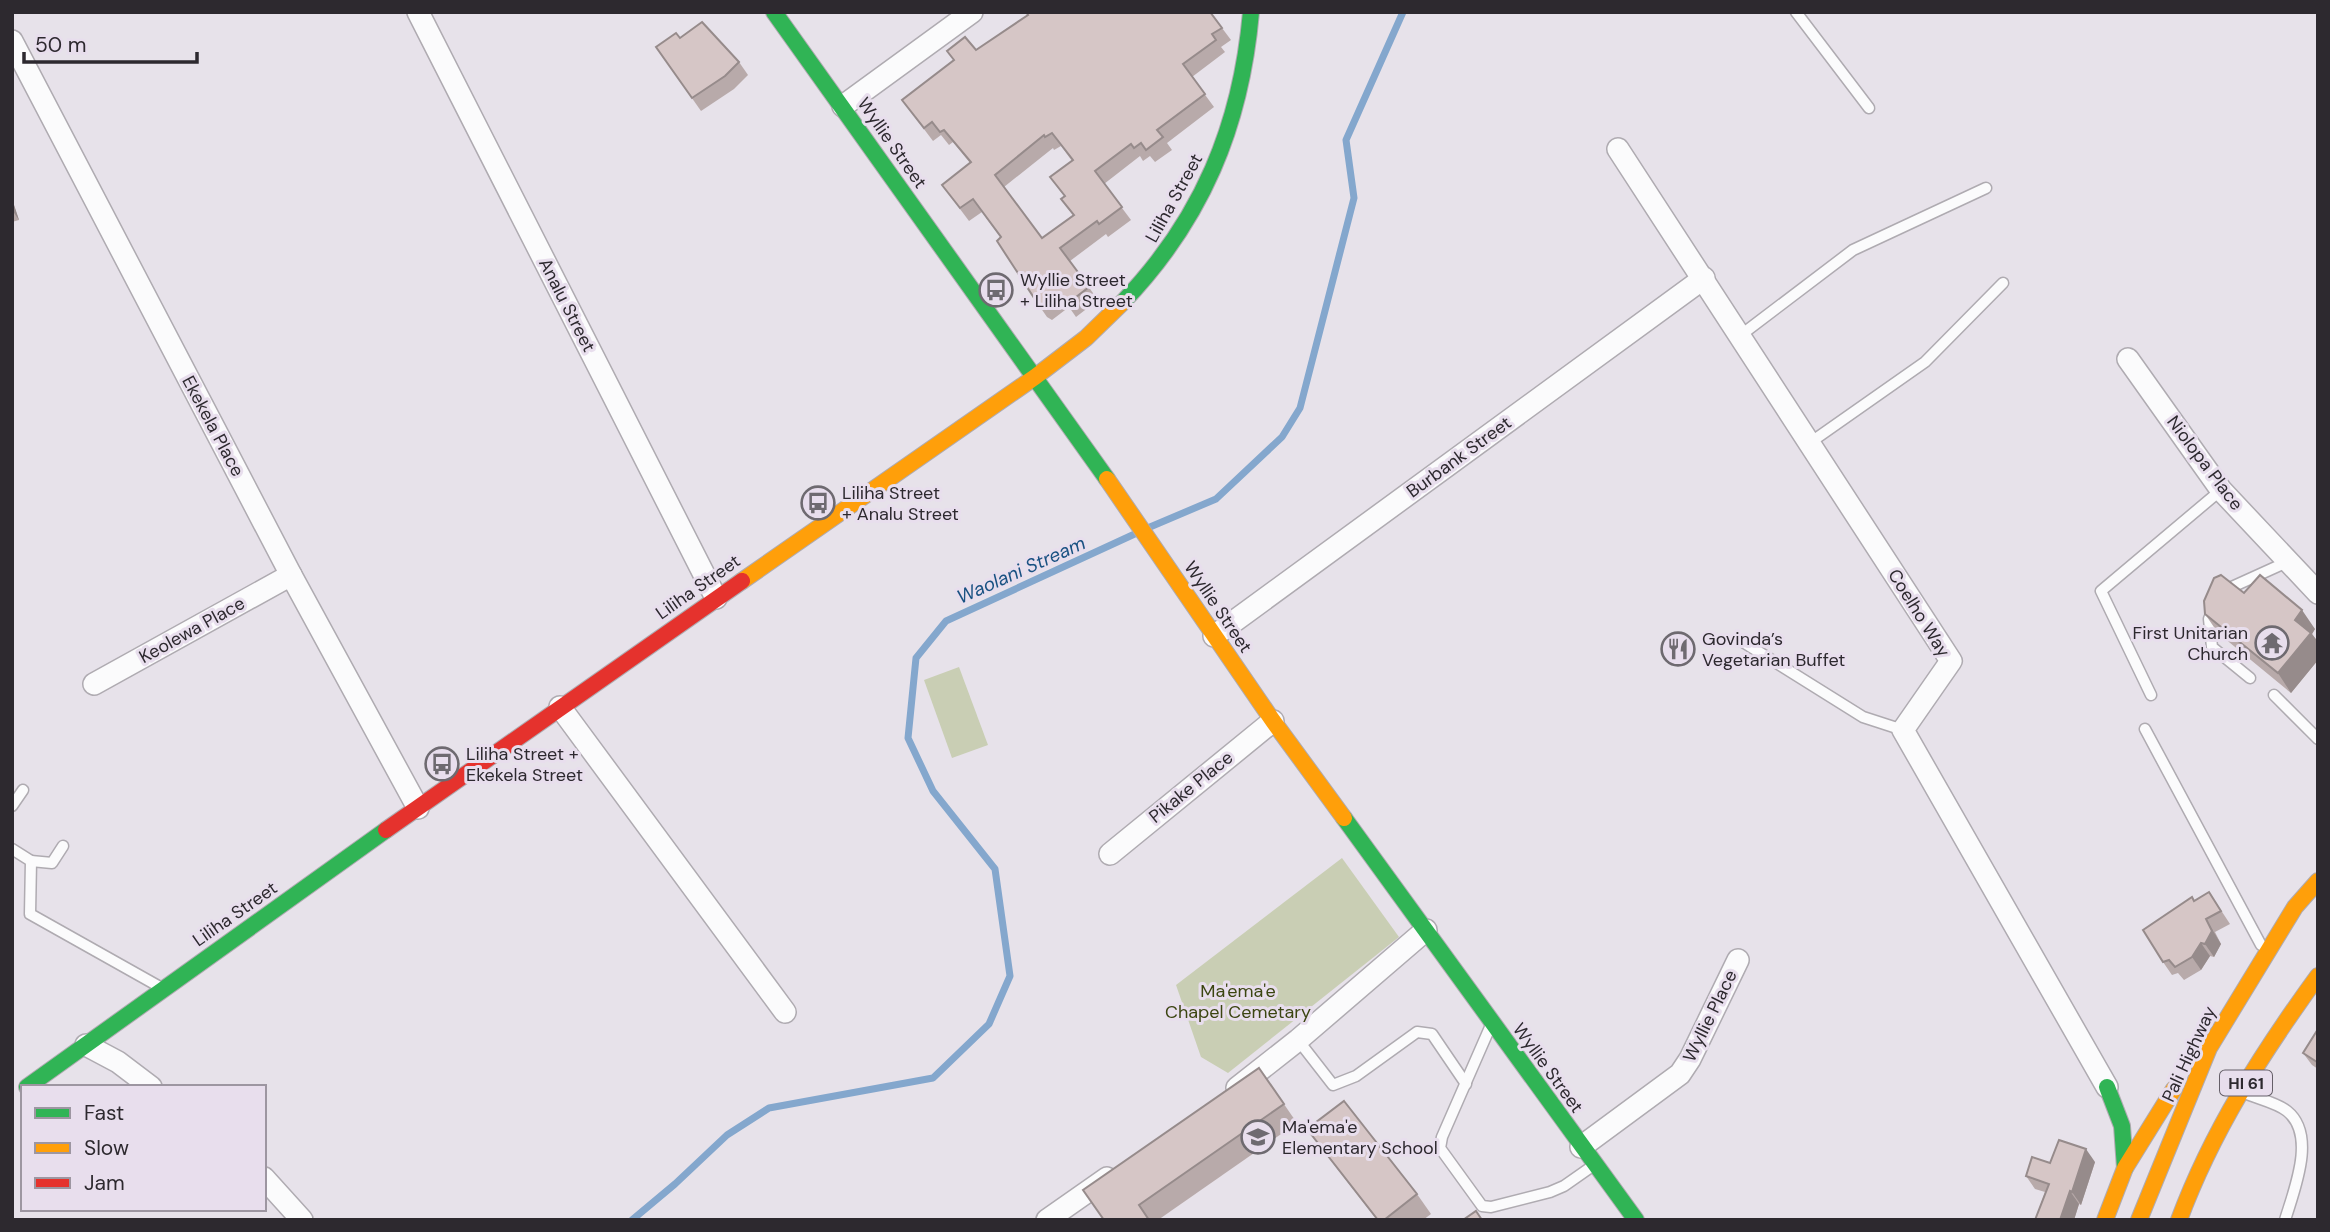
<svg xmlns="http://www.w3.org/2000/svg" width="2330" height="1232" font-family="'DM Sans',sans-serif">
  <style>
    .green { fill: #c9ceb4 }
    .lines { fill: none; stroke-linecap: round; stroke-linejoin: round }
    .stream { stroke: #84a7cd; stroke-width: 7 }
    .lane-casing { stroke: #afabb1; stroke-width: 13 }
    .street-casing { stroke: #afabb1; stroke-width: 24 }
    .fast-casing { stroke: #afabb1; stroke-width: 18 }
    .slow-casing { stroke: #afabb1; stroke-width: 18 }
    .jam-casing { stroke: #afabb1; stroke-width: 18 }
    .lane { stroke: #fbfbfc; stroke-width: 10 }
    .street { stroke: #fbfbfc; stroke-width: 21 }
    .fast { stroke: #30b455; stroke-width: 16 }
    .slow { stroke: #ff9f0a; stroke-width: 16 }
    .jam { stroke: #e5322d; stroke-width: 16 }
    .wall { fill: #b8aaaa; fill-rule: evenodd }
    .shaded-wall { fill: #968b8b }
    .building { fill: #d6c6c6; stroke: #968b8b; stroke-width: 2; fill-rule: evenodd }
    .labels { text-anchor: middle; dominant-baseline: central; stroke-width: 6; stroke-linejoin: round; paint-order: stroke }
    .shield { fill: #e8deed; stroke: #655f68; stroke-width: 2 }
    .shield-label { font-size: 16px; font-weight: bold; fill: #2d292f }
    .street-label { font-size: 18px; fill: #2d292f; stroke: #e8deed }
    .poi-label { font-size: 18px; fill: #2d292f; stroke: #e8deed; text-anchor: start }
    .park-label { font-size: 18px; fill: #3b4511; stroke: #e8deed }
    .water-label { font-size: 19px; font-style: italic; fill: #195182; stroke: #e8deed }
  </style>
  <rect width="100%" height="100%" fill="#e7e2ea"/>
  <g class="green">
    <polygon points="959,667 988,745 952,758 924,680"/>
    <polygon points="1342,858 1399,937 1228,1073 1201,1057 1176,985"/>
  </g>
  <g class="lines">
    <g class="stream">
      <polyline points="1150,527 1216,499 1282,437 1300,408 1354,198 1346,140 1403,12"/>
      <polyline points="632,1220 675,1184 727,1135 769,1108 933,1078 989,1024 1010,976 995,869 933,791 908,738 916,658 946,621 1139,532"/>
    </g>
    <defs>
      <g id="lane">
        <polyline points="1796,12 1869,108"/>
        <polyline points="1741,335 1853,250 1986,188"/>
        <polyline points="1811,442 1925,362 2003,283"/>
        <polyline points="2223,591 2287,562"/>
        <polyline points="2214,607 2209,619 2212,647 2250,678"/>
        <polyline points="1743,642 1863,717 1903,730"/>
        <polyline points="2151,695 2101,591 2221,490"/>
        <polyline points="2274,695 2318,739"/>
        <polyline points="2145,729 2261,945"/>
        <polyline points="12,806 23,790"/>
        <polyline points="12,849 31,861 30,914 160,987"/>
        <polyline points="31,861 52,863 63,846"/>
        <polyline points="1491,1025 1442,1137 1440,1148 1482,1206 1491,1207 1550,1192 1564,1186 1594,1165"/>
        <polyline points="1298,1040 1333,1085 1356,1076 1417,1032 1432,1034 1466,1084"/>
        <path d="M2247 1094C2259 1099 2277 1103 2287 1111 2317 1135 2294 1190 2285 1220"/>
      </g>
      <g id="street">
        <polyline points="418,12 716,598"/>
        <polyline points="12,41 291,575 418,808"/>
        <polyline points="843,106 972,12"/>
        <polyline points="1618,149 1951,661 1903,730 2107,1087"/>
        <polyline points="2128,359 2221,490 2318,593"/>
        <polyline points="1214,636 1704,278"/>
        <polyline points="94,684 291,575"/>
        <polyline points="560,707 785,1012"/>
        <polyline points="1110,854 1273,721"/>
        <polyline points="86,1045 118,1062 151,1087"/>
        <polyline points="1237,1088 1298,1040 1426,930"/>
        <polyline points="1581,1147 1680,1074 1690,1059 1738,960"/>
        <polyline points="264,1178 302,1220"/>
        <polyline points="1047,1220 1107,1178"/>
      </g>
      <g id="fast">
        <polyline points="774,12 1107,479"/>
        <path d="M1122 303C1202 220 1241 126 1251 12"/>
        <polyline points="1344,818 1636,1220"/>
        <polyline points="27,1087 386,830"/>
        <polyline points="2107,1087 2122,1126 2125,1168"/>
      </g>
      <g id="slow">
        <polyline points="1107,479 1273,721 1344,818"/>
        <polyline points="742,581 1035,377 1086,338 1122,303"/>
        <polyline points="2105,1220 2125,1168 2174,1089"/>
        <polyline points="2139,1220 2209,1048 2295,907 2318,881"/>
        <path d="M2179 1220C2212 1131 2262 1053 2318 976"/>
      </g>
      <polyline id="jam" points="386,830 742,581"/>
    </defs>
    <use href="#lane" class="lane-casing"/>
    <use href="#street" class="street-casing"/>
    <use href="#fast" class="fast-casing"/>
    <use href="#slow" class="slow-casing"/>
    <use href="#jam" class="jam-casing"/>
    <use href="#lane" class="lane"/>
    <use href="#street" class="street"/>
    <use href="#fast" class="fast"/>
    <use href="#slow" class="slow"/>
    <use href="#jam" class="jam"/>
  </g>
  <g class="wall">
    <path d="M1210 12 1231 40 1221 47 1225 52 1192 77 1214 107 1167 143 1172 150 1155 162 1150 156 1143 161 1140 156 1104 184 1131 220 1108 237 1106 234 1070 261 1098 300 1076 317 1069 307 1052 320 1047 317 1038 304 1001 238 982 212 969 221 942 185 970 163 953 142 949 145 941 135 933 141 902 100 976 50ZM1061 146 1072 161 1050 177 1064 196 1061 199 1073 215 1042 238 1004 187 1053 148 1054 150Z"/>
    <polygon points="680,38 739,62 748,75 734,89 701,111 656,47"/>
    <polygon points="12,199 19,220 12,222"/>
    <polygon points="2244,593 2315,629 2312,634 2318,642 2318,660 2291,693 2218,633 2205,614"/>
    <polygon points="2209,892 2230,924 2215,932 2221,944 2214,957 2210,956 2201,970 2184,980 2178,973 2172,975 2163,962 2195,901"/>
    <polygon points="2318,1029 2318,1069 2312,1065 2303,1053"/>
    <polygon points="1259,1068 1297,1123 1158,1220 1104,1220"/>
    <polygon points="1307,1129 1417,1194 1431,1214 1423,1220 1377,1220 1321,1148"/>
    <polygon points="2095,1162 2081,1205 2079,1204 2074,1220 2035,1220 2045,1192 2035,1189 2026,1176 2050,1163"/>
  </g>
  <g class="shaded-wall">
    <polygon points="12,199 19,220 12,210"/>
    <polygon points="2302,610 2315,629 2312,634 2318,642 2318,660 2291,693 2278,673 2295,620"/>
    <polygon points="2206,919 2221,944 2214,957 2205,944"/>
    <polygon points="2201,943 2210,956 2201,970 2192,957"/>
    <polygon points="2086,1149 2095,1162 2081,1205 2072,1192"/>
    <polygon points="2070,1191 2079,1204 2074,1220 2060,1220"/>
  </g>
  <g class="building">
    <path d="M1026 12H1210L1222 28 1212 34 1216 40 1183 64 1205 94 1157 130 1163 137 1146 150 1141 143 1134 148 1131 144 1095 171 1122 207 1099 224 1097 221 1060 248 1089 287 1067 304 1060 294 1043 307 1038 304 997 241 1001 237 973 199 960 208 942 185 971 162 944 130 940 132 932 122 924 128 902 100 954 60 947 51 965 37 976 50 1028 15ZM1052 133 1073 160 1050 177 1065 196 1061 199 1074 215 1042 238 995 175 1044 135 1045 137Z"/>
    <polygon points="702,22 739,62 725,76 692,98 656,47 676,33 680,38"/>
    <polygon points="2221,575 2244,593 2260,575 2302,610 2295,620 2311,633 2278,673 2205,614 2204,601 2214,578"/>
    <polygon points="2209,892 2221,911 2206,919 2212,931 2205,944 2201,943 2192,957 2175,967 2169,960 2163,962 2143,930 2192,897 2194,901"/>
    <polygon points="2318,1029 2318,1061 2317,1062 2303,1053"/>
    <polygon points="1259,1068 1284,1104 1139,1205 1149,1220 1104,1220 1083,1190"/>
    <polygon points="1344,1101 1417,1194 1384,1220 1378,1220 1307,1129"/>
    <polygon points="2059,1140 2086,1149 2072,1192 2070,1191 2060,1220 2035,1220 2049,1184 2026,1176 2032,1157 2050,1163"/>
    <polygon points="1476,1211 1482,1220 1463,1220"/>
  </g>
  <defs>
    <symbol id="bus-ring" viewBox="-11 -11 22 22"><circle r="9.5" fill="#e8deed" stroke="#6e6a70" stroke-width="1.5"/><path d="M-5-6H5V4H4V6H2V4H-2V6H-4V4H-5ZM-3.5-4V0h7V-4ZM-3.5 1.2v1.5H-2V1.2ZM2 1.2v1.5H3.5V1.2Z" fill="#6e6a70"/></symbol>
    <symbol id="temple-ring" viewBox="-11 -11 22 22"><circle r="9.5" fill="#e8deed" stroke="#6e6a70" stroke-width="1.5"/><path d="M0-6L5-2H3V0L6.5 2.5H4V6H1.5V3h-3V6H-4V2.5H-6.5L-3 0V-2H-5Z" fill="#6e6a70"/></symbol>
    <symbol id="restaurant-ring" viewBox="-11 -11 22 22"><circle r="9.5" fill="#e8deed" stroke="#6e6a70" stroke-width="1.5"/><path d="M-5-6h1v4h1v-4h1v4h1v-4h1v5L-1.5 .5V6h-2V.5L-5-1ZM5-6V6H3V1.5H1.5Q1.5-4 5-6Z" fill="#6e6a70"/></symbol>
    <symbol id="school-ring" viewBox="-11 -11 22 22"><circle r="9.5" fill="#e8deed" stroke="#6e6a70" stroke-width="1.5"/><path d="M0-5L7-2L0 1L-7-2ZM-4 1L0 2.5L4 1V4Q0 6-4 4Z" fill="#6e6a70"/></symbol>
  </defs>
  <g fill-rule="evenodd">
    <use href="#bus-ring" x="977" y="271" width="38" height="38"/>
    <use href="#bus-ring" x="799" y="484" width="38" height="38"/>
    <use href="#temple-ring" x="2253" y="624" width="38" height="38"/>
    <use href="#restaurant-ring" x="1659" y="630" width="38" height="38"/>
    <use href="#bus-ring" x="423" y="745" width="38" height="38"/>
    <use href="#school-ring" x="1239" y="1118" width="38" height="38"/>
  </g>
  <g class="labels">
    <rect class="shield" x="2220" y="1070.5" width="52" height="25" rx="5"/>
    <g class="shield-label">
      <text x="2246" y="1083">HI 61</text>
    </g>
    <g class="street-label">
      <text transform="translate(892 143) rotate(55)">Wyllie Street</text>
      <text transform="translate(1174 198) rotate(-61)">Liliha Street</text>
      <text transform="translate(567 305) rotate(63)">Analu Street</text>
      <text transform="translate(213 426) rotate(62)">Ekekela Place</text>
      <text transform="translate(1459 457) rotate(-36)">Burbank Street</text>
      <text transform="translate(2205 463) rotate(53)">Niolopa Place</text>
      <text transform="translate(698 587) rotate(-35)">Liliha Street</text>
      <text transform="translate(1218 607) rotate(56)">Wyllie Street</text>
      <text transform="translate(1919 613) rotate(58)">Coelho Way</text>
      <text transform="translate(192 630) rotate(-29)">Keolewa Place</text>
      <text transform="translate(1191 787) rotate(-39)">Pikake Place</text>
      <text transform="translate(235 914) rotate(-35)">Liliha Street</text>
      <text transform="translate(1710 1016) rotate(-64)">Wyllie Place</text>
      <text transform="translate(2189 1054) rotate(-65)">Pali Highway</text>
      <text transform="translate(1548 1068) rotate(54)">Wyllie Street</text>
    </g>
    <g class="poi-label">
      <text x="1020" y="280">Wyllie Street<tspan x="1020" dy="21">+ Liliha Street</tspan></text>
      <text x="842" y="493">Liliha Street<tspan x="842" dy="21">+ Analu Street</tspan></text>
      <text x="2248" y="633" text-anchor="end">First Unitarian<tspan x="2248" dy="21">Church</tspan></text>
      <text x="1702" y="639">Govinda’s<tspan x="1702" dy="21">Vegetarian Buffet</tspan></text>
      <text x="466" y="754">Liliha Street +<tspan x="466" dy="21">Ekekela Street</tspan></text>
      <text x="1282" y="1127">Ma'ema'e<tspan x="1282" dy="21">Elementary School</tspan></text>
    </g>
    <g class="park-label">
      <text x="1238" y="991">Ma'ema'e<tspan x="1238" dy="21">Chapel Cemetary</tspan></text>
    </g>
    <g class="water-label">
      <text transform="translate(1021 570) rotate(-24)">Waolani Stream</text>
    </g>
  </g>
  <rect width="2330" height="1232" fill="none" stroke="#2d292f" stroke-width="28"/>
  <rect x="21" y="1085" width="245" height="126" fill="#e8deed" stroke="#9d96a1" stroke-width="2"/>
  <rect x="35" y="1108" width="35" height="10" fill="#30b455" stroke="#9d96a1" stroke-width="2"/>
  <text x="84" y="1120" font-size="21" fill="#2d292f">Fast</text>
  <rect x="35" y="1143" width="35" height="10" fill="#ff9f0a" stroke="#9d96a1" stroke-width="2"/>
  <text x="84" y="1155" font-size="21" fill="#2d292f">Slow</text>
  <rect x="35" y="1178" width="35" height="10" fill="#e5322d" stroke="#9d96a1" stroke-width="2"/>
  <text x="84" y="1190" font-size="21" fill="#2d292f">Jam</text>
  <path d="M24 52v10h173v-10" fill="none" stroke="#2d292f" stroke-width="3.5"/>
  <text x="35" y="52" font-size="21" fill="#2d292f" stroke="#e8deed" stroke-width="5" paint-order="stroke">50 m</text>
</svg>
